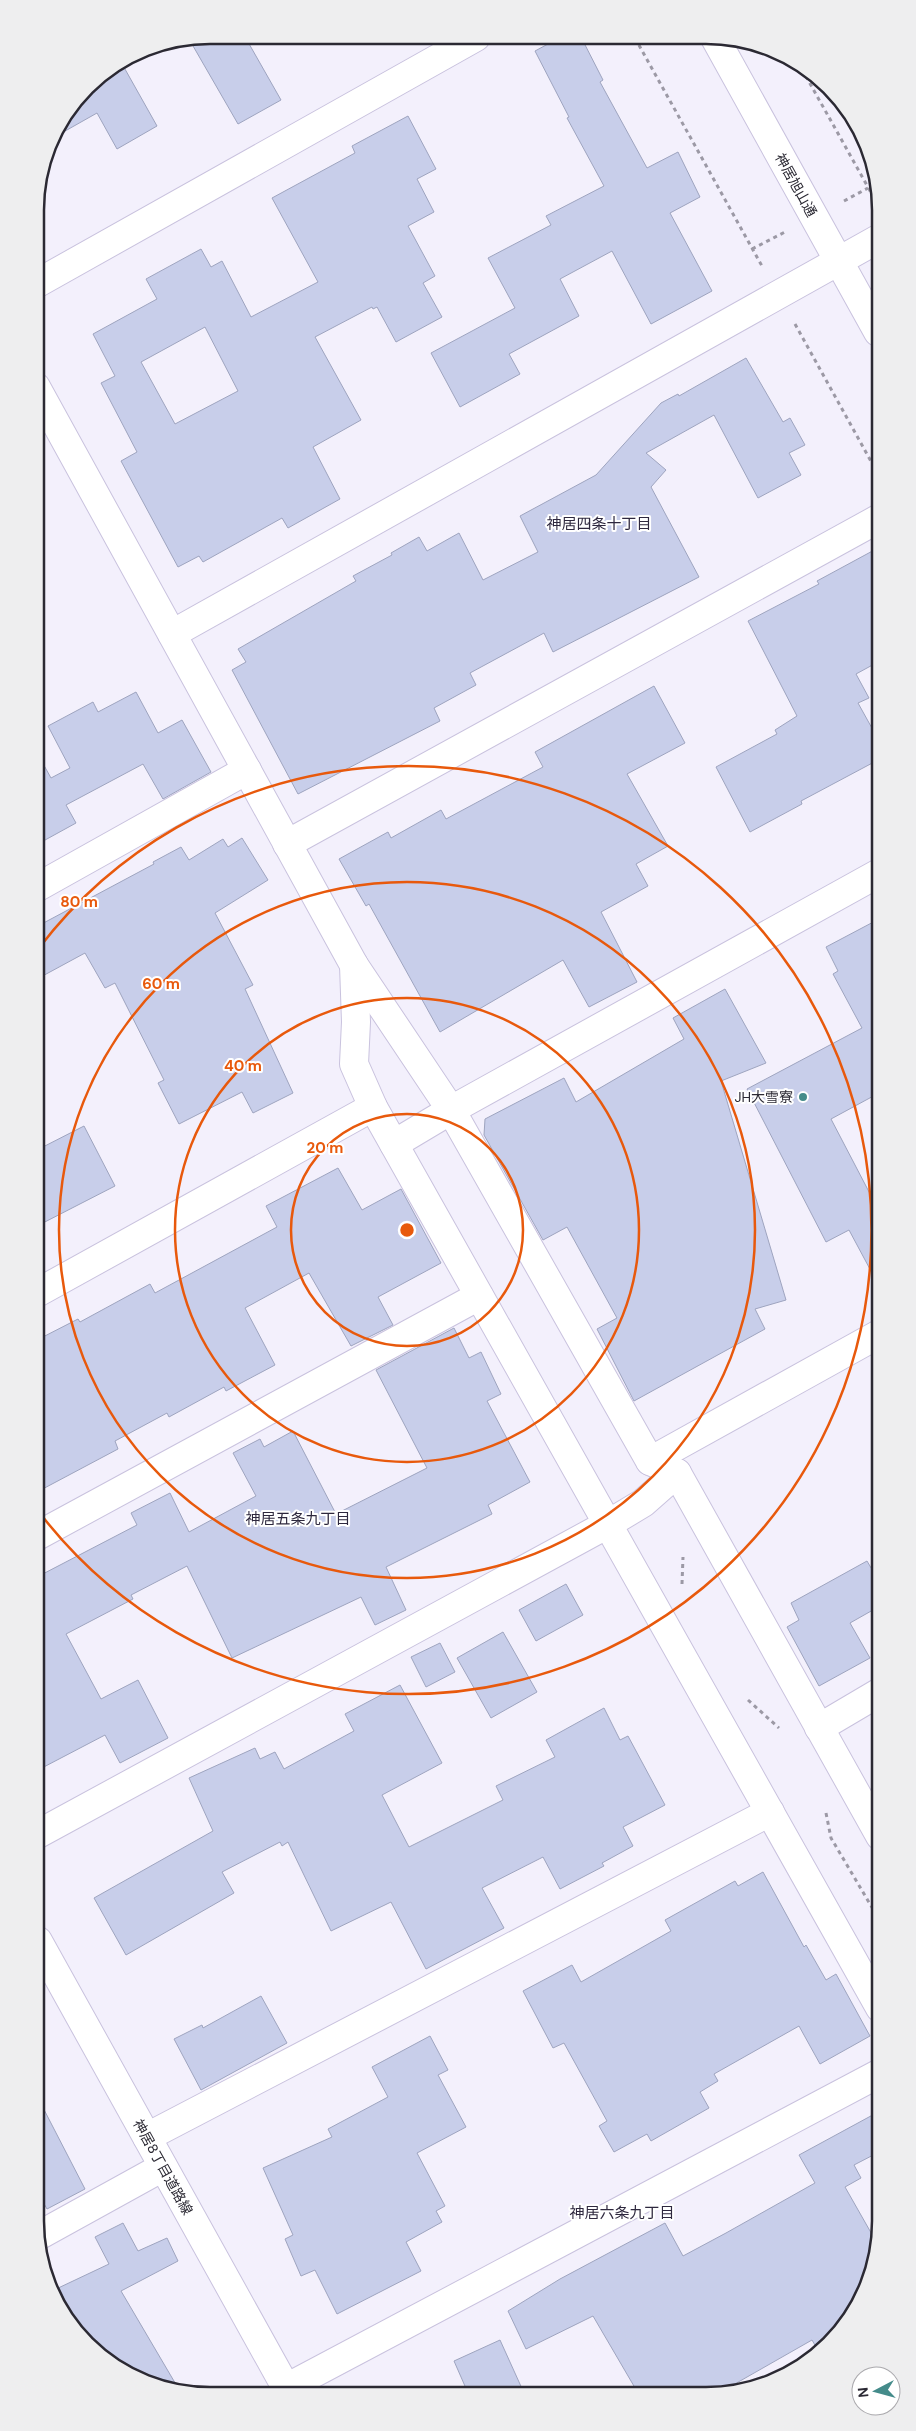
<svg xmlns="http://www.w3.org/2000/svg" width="916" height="2431" font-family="'DM Sans','Noto Sans JP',sans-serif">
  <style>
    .building { fill: #c8ceea; stroke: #9ea4bf; fill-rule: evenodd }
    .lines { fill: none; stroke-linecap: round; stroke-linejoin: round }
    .street-casing { stroke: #c9c2de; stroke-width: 30 }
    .secondary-casing { stroke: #c9c2de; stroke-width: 30 }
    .path { stroke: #9c99a5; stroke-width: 3; stroke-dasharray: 4 4; stroke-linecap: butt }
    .street { stroke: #fff; stroke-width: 28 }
    .secondary { stroke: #fff; stroke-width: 28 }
    .ring { fill: none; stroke: #e8590c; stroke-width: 2.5 }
    .poi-dot { fill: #448b8a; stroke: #fff; stroke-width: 2 }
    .labels { text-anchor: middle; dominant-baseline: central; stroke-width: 4; stroke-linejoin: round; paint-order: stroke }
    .street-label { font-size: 14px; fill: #2b2933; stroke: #fff }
    .poi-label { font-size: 14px; fill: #2b2933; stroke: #fff; text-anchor: end }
    .neighbourhood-label { font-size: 15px; fill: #2e283e; stroke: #fff }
    .rim { fill: none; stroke: #2b2933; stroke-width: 2.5 }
    .centre { fill: #e8590c; stroke: #fff; stroke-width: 2.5 }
    .ring-label { font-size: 15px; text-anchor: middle; font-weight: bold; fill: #e8590c; stroke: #fff; stroke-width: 4; stroke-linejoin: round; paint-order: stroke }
  </style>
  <rect width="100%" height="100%" fill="#f3f0fc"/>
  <g class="building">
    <polygon points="209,35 244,35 281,100 238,124 189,39"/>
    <polygon points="561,37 581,37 603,80 600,82 647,168 678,152 700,197 670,213 712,291 651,324 612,251 560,279 579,316 509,354 520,374 460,407 431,353 515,308 488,258 551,225 546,216 604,186 567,118 569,117 535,51"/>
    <polygon points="121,62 157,126 117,149 97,113 51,139 53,132 94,78"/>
    <path d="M408 116 436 169 417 179 434 212 408 226 435 276 423 283 442 317 396 342 377 307 373 309 372 307 315 337 361 420 313 447 340 499 288 528 282 518 203 562 199 556 178 567 121 461 137 452 101 383 115 376 93 334 157 299 146 279 201 249 211 267 222 261 251 317 318 282 272 198 355 153 352 146ZM205 327 238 391 175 424 141 362Z"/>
    <polygon points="746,358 783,422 790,418 805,445 789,453 801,475 758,498 714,415 646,453 666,470 651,487 699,577 553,652 544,633 470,673 476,685 434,708 440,721 298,794 232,670 246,662 238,649 356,581 353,576 392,555 391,553 419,537 427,551 459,533 483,580 538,552 520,516 596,475 661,403 678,394 679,396"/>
    <polygon points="878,548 878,662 856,674 869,698 858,703 878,739 878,760 801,801 802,804 750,832 716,767 777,734 775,730 797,716 748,621 819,584 817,581"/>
    <polygon points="654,686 685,743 627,774 668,846 636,864 648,886 601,912 637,982 589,1007 563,960 440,1032 369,904 366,906 339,859 388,832 391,838 441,810 446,819 543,767 535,752"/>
    <polygon points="136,692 158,733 182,720 211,772 163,799 143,764 66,805 76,823 36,845 36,751 51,778 70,768 48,726 93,702 98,712"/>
    <polygon points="242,838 268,880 215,913 253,985 245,989 293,1093 253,1113 242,1092 179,1124 158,1083 164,1080 115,983 105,988 85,953 37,979 36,927 154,864 153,862 181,847 189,860 223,839 228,847"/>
    <polygon points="879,919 879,1093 831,1119 879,1211 879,1286 849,1230 826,1242 747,1089 862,1028 833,974 838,971 826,947"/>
    <polygon points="725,989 766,1063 721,1081 786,1300 755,1309 765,1329 634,1401 597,1329 617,1318 567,1227 543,1240 484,1135 485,1119 564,1078 576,1102 684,1039 673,1018"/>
    <polygon points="84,1126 115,1186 37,1226 37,1150"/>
    <polygon points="338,1168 362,1210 401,1189 441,1263 378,1297 393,1325 351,1346 309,1273 245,1308 275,1365 226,1391 224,1387 169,1417 167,1413 115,1441 118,1449 37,1492 37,1340 78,1319 80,1322 150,1284 155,1293 277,1227 266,1206"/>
    <polygon points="454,1328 469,1358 481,1352 501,1394 487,1401 530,1482 488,1505 492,1514 386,1567 406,1610 375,1625 361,1597 232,1658 187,1566 131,1595 133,1599 66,1634 101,1699 138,1680 168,1738 120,1763 105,1735 38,1770 37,1577 137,1525 131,1513 170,1493 189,1532 256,1496 233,1453 260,1439 264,1447 293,1431 336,1514 427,1468 376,1370"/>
    <polygon points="867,1561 880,1583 880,1606 850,1623 870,1658 819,1686 787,1627 799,1620 791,1603"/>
    <polygon points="566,1584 583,1615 536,1641 519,1610"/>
    <polygon points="503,1632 537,1692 491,1718 457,1658"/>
    <polygon points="440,1643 455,1672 426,1687 411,1657"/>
    <polygon points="400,1685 442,1763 382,1795 409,1847 503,1800 496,1786 555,1757 546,1740 604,1708 620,1740 628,1736 665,1805 623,1827 633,1846 602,1863 604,1866 560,1889 543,1857 482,1888 504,1928 426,1969 391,1902 331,1931 288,1842 282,1846 280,1842 222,1872 234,1893 126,1955 94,1898 213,1831 189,1778 255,1748 260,1759 275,1752 284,1769 354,1731 345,1714"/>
    <polygon points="763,1872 804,1947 806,1945 826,1980 836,1974 870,2036 820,2064 799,2026 714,2074 718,2081 700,2092 709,2108 651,2141 647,2134 614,2152 599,2126 607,2121 564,2043 553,2048 523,1991 572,1965 581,1982 671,1931 665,1920 735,1881 738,1886"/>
    <polygon points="261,1996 287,2043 201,2090 174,2039 202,2025 203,2028"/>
    <polygon points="430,2036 448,2070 438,2075 466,2127 417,2153 445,2206 436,2211 442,2222 406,2242 421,2271 337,2314 315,2270 301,2276 285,2239 293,2235 263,2168 332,2137 328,2129 388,2097 372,2067"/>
    <polygon points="38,2098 85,2189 47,2209 38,2193"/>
    <polygon points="880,2111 881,2151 854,2165 861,2178 845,2187 878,2245 868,2288 838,2336 819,2352 812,2340 719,2393 638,2393 593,2316 526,2349 508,2311 560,2279 665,2223 683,2256 726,2233 815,2183 799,2155"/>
    <polygon points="123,2223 138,2251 167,2238 178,2261 121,2291 181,2393 132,2378 86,2345 69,2322 54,2290 109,2264 95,2237"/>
    <polygon points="500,2340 524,2393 468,2393 454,2361"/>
  </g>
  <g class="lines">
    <defs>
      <g id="street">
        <polyline points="36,284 476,37"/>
        <polyline points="36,387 354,965 451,1110 650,1461 677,1473 880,1836"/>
        <polyline points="172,634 878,239"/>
        <polyline points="287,844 878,519"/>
        <polyline points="36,888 247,770"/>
        <polyline points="354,965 356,1022 354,1064 373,1107 880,2008"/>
        <polyline points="394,1144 451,1110 879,873"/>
        <polyline points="37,1293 373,1107"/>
        <polyline points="650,1461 879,1334"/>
        <polyline points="37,1536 479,1296"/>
        <polyline points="819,1728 880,1692"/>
        <polyline points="38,1834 608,1524 643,1503 677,1473"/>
        <polyline points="38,1941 289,2393"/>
        <polyline points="147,2137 770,1812"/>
        <polyline points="38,2236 163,2167"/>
        <polyline points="286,2388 880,2073"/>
      </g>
      <polyline id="secondary" points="715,38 878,332"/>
    </defs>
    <use href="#street" class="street-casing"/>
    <use href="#secondary" class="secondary-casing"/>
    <g class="path">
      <polyline points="635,38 762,266"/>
      <polyline points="798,62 878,205"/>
      <polyline points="844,201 868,188"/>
      <polyline points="752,249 785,232"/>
      <polyline points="795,324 878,474"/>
      <polyline points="682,1584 683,1557"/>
      <polyline points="748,1700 779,1728"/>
      <polyline points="826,1813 831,1838 880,1921"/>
    </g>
    <use href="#street" class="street"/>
    <use href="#secondary" class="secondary"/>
  </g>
  <g class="ring">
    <circle cx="407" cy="1230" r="116"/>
    <circle cx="407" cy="1230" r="232"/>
    <circle cx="407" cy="1230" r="348"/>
    <path d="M39 948A464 464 0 1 1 39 1512"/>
  </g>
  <circle class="poi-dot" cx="803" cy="1097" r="5"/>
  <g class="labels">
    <g class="street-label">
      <text transform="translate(796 185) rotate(61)">神居旭山通</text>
      <text transform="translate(163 2167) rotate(61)">神居8丁目道路線</text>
    </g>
    <g class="poi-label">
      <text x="793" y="1097">JH大雪寮</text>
    </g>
    <g class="neighbourhood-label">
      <text x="599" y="524">神居四条十丁目</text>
      <text x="298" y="1519">神居五条九丁目</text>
      <text x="622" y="2213">神居六条九丁目</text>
    </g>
  </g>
  <path d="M0 0H916V2431H0ZM210 44H706A166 166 0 0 1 872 210V2221A166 166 0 0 1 706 2387H210A166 166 0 0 1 44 2221V210A166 166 0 0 1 210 44Z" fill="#eeeeef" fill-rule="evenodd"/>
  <path class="rim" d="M210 44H706A166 166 0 0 1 872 210V2221A166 166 0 0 1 706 2387H210A166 166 0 0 1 44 2221V210A166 166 0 0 1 210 44Z"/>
  <circle cx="407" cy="1230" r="8" class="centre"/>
  <g class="ring-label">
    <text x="79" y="907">80 m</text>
    <text x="161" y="989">60 m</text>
    <text x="243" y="1071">40 m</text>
    <text x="325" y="1153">20 m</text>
  </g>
  <g transform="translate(876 2391) rotate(264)"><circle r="24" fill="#ffffff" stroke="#aaa9ad"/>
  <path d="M0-4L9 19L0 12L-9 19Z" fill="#448b8a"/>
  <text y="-8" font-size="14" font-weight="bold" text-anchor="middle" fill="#2b2933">N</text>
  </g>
</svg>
